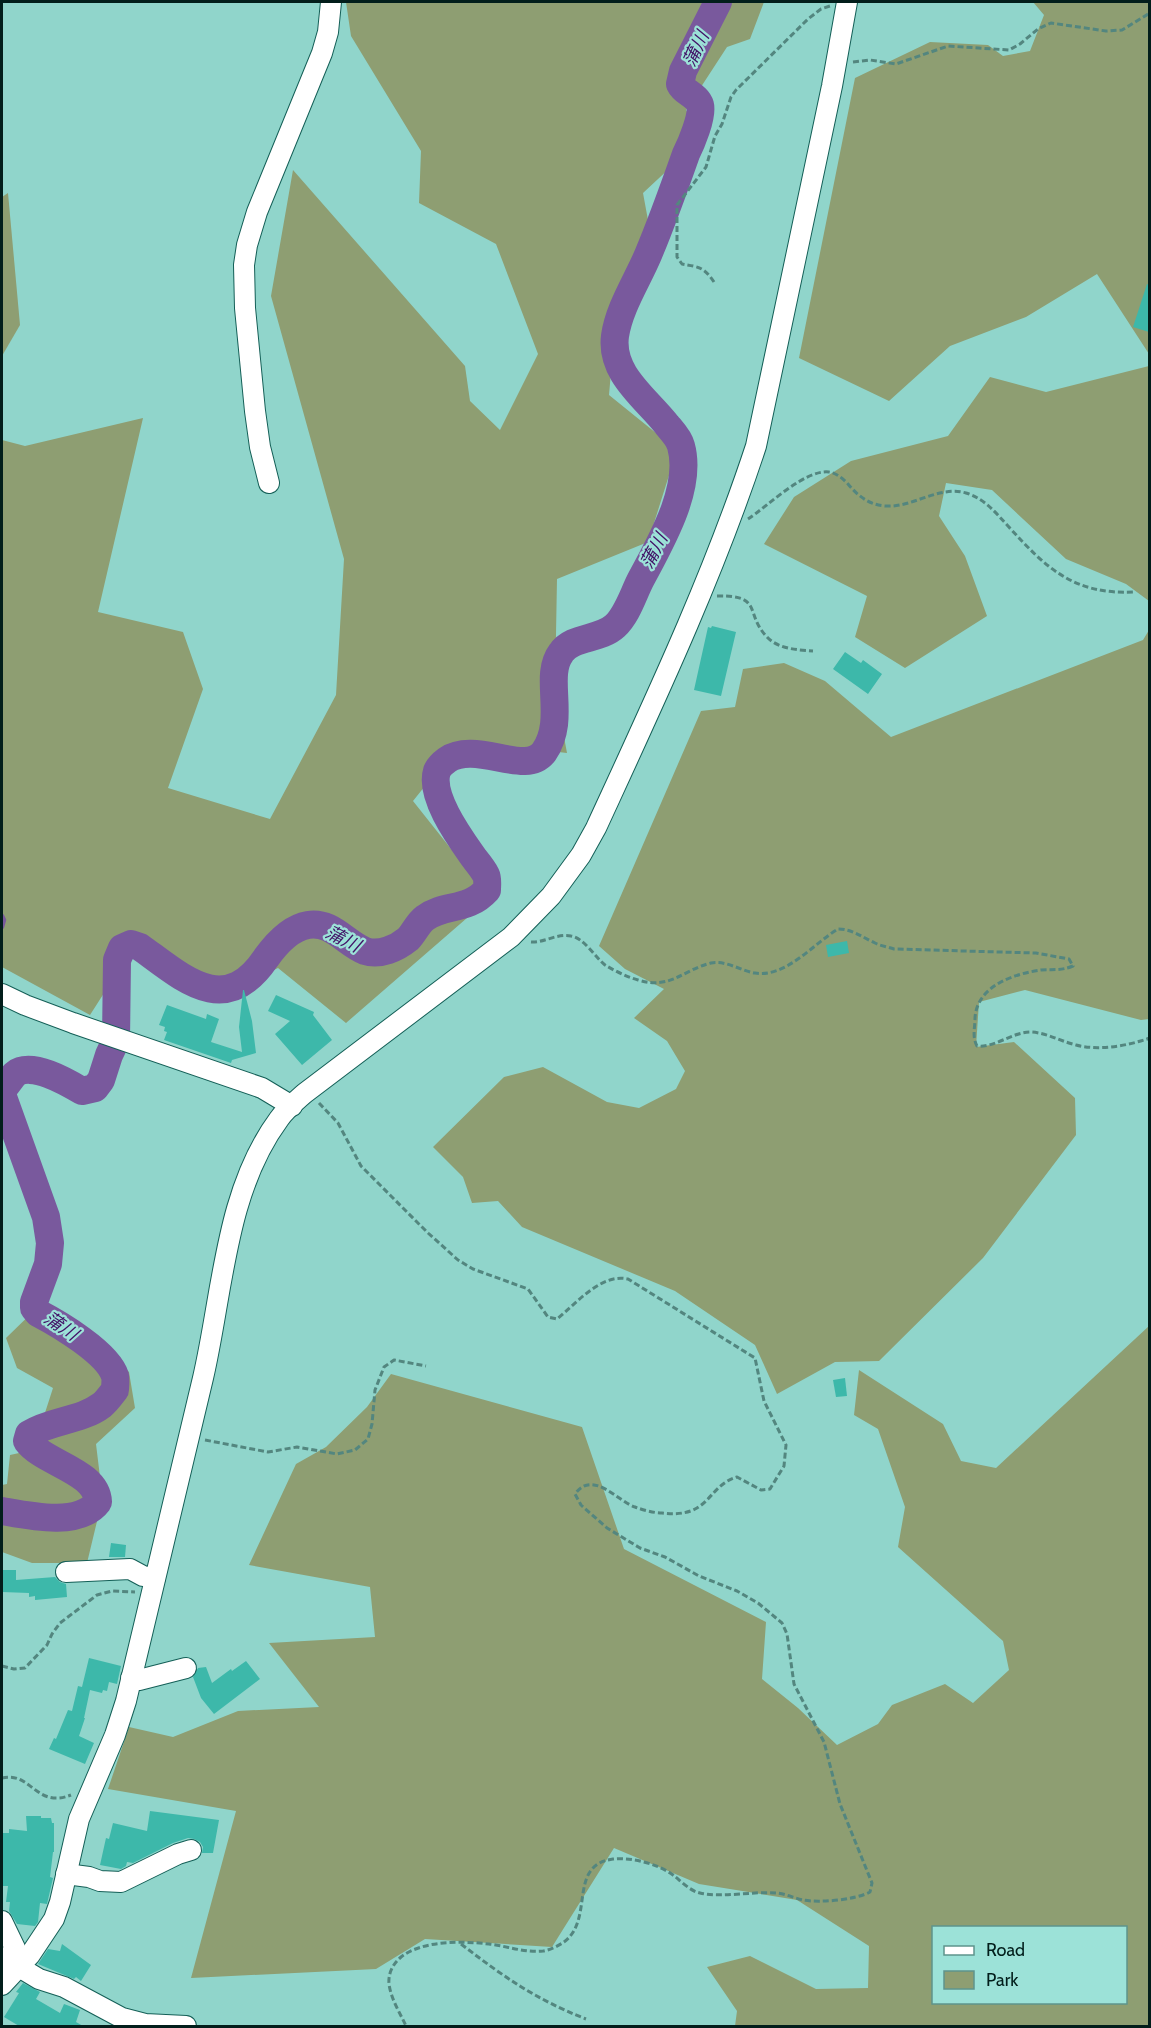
<svg xmlns="http://www.w3.org/2000/svg" width="1151" height="2028" font-family="Cabin,'Noto Sans JP',sans-serif">
  <style>
    .green { fill: #8e9e72; fill-rule: evenodd }
    .lines { fill: none; stroke-linecap: round; stroke-linejoin: round }
    .stream { stroke: #79599d; stroke-width: 4.5 }
    .river { stroke: #79599d; stroke-width: 28 }
    .building { fill: #3db8aa }
    .minor-casing { stroke: #145f57; stroke-width: 22 }
    .path { stroke: #53867f; stroke-width: 3; stroke-dasharray: 6 3; stroke-linecap: butt }
    .minor { stroke: #fff; stroke-width: 20 }
    .labels { text-anchor: middle; dominant-baseline: central; stroke-width: 4.5; stroke-linejoin: round; paint-order: stroke }
    .water-label { font-size: 18px; font-style: italic; fill: #411166; stroke: #9ce2d8 }
  </style>
  <rect width="100%" height="100%" fill="#90d5cb"/>
  <g class="green">
    <polygon points="346,2 764,2 750,39 727,47 686,110 702,138 643,193 652,242 614,338 609,395 677,450 648,542 557,579 555,689 567,753 461,741 413,801 490,898 346,1023 278,968 228,992 129,954 90,1015 2,967 2,440 25,446 143,418 98,612 183,632 203,689 168,788 270,819 336,695 344,559 271,296 293,170 465,366 470,401 500,430 538,354 496,244 419,203 421,151 351,36"/>
    <polygon points="1033,2 1149,2 1149,354 1097,274 1026,317 950,346 889,401 799,358 855,78 930,42 988,45 1003,56 1030,51 1044,15"/>
    <polygon points="8,193 20,325 2,356 2,197"/>
    <polygon points="1149,366 1149,601 1126,584 1066,559 992,490 946,483 939,516 965,556 987,616 905,668 855,637 867,596 764,544 794,497 851,461 948,436 990,377 1046,392"/>
    <polygon points="1149,630 1149,1019 1141,1020 1025,990 979,1002 976,1047 1014,1042 1075,1098 1076,1135 983,1258 879,1361 835,1362 777,1394 755,1345 675,1291 522,1227 498,1201 472,1203 463,1177 433,1147 504,1077 543,1067 607,1102 639,1108 676,1089 685,1071 667,1041 634,1018 664,989 625,969 599,946 701,711 735,707 743,669 784,663 825,681 891,737 1143,640"/>
    <polygon points="43,1302 102,1346 129,1372 135,1408 96,1444 100,1477 99,1513 87,1563 32,1563 2,1552 2,1485 7,1484 10,1455 33,1450 53,1388 17,1368 6,1338"/>
    <path d="M1149 1326V2026H735L737 2011 707 1967 750 1956 816 1989 868 1988 869 1946 797 1900 699 1884 614 1848 552 1947 425 1939 376 1969 191 1978 236 1811 108 1789 129 1727 173 1737 238 1711 319 1707 269 1643 375 1637 370 1587 249 1565 296 1464 326 1447 367 1407 391 1374 582 1427 624 1549 766 1622 762 1679 798 1708 837 1745 878 1724 892 1705 945 1684 973 1703 1009 1670 1003 1641 898 1547 905 1507 878 1429 854 1415 859 1370 943 1424 961 1461 996 1468ZM934 1928H1126V2002H934Z"/>
  </g>
  <g class="lines">
    <g class="stream">
      <polyline points="2,916 4,920 2,927"/>
      <polyline points="2,1088 3,1089"/>
    </g>
    <path class="river" d="M2 1511C30 1516 79 1527 98 1502 97 1471 43 1463 27 1441L29 1434C51 1420 81 1421 102 1405 107 1401 111 1395 115 1390 115 1386 116 1380 115 1376 108 1353 59 1324 38 1313L34 1308V1302L48 1264 50 1243 46 1217 3 1097V1089C7 1085 11 1078 15 1074 31 1061 67 1082 82 1091L95 1088 101 1080 109 1055 116 1040 117 960 122 948 131 944 140 947C183 978 225 1019 266 958 276 944 290 928 308 925 332 921 345 943 365 951 380 956 397 948 408 939 414 933 418 923 425 918 445 903 467 912 487 890 487 885 488 879 486 875 483 869 478 863 474 858 460 838 429 796 437 771 439 766 443 763 447 760 476 740 526 777 544 752 567 719 543 677 561 653 572 636 600 640 615 626 627 615 633 595 640 581 659 545 693 489 681 446 679 438 672 431 667 425 646 398 610 374 615 336 619 308 637 281 648 255 662 222 674 188 686 154 691 144 703 116 700 105 697 95 684 93 680 84L683 71 718 2"/>
  </g>
  <g class="building">
    <polygon points="1147,284 1149,285 1149,332 1133,327"/>
    <polygon points="712,626 736,632 721,696 694,690 708,627 711,628"/>
    <polygon points="845,652 861,663 863,660 882,674 868,694 833,669"/>
    <polygon points="847,941 849,953 828,957 826,945"/>
    <polygon points="243,990 244,990 252,1021 256,1053 232,1060 231,1063 164,1040 167,1032 164,1031 165,1027 159,1025 167,1005 206,1019 207,1014 219,1019 211,1042 242,1052 239,1027"/>
    <polygon points="276,995 314,1012 313,1015 332,1040 302,1065 275,1034 290,1021 268,1011"/>
    <polygon points="845,1378 847,1396 836,1397 833,1380"/>
    <polygon points="111,1543 126,1545 125,1557 109,1557"/>
    <polygon points="2,1570 16,1570 16,1580 55,1577 60,1582 66,1584 67,1597 35,1600 35,1596 29,1597 29,1593 2,1592"/>
    <polygon points="89,1658 121,1666 117,1684 109,1682 107,1691 103,1690 102,1693 90,1690 84,1718 85,1718 79,1736 94,1743 85,1764 49,1749 54,1738 56,1739 68,1710 72,1711 78,1686 82,1687"/>
    <polygon points="246,1661 260,1679 214,1714 201,1698 193,1677 198,1668 206,1667 212,1683 231,1669 232,1671"/>
    <polygon points="150,1811 219,1820 213,1853 202,1853 203,1847 200,1842 194,1839 188,1838 173,1843 133,1863 127,1862 126,1866 121,1869 100,1865 106,1838 109,1839 113,1823 147,1831"/>
    <polygon points="26,1816 41,1816 41,1818 51,1818 52,1823 54,1823 54,1852 53,1852 50,1877 53,1878 47,1904 40,1903 38,1922 35,1926 17,1924 9,1911 10,1902 6,1902 8,1886 2,1886 2,1833 9,1833 9,1829 27,1831"/>
    <polygon points="62,1944 91,1965 81,1981 76,1977 74,1979 38,1964 48,1949 60,1951"/>
    <polygon points="23,1983 40,1992 36,1999 60,2013 64,2004 80,2010 76,2022 83,2026 19,2026 4,2017 19,1993 16,1992"/>
  </g>
  <g class="lines">
    <defs>
      <g id="minor">
        <polyline points="269,483 260,447 255,411 245,308 244,265 247,245 257,212 322,53 328,32 331,2"/>
        <polyline points="2,994 25,1005 73,1023 262,1088 292,1106"/>
        <polyline points="66,1572 130,1569 143,1576 155,1578"/>
        <polyline points="131,1678 139,1680 186,1668"/>
        <polyline points="66,1874 89,1877 100,1881 121,1882 178,1854 191,1850"/>
        <polyline points="2,1921 15,1948 2,1966"/>
        <polyline points="19,1967 39,1979 64,1987 122,2018 145,2024 186,2026"/>
        <path d="M2 1985 30 1955 54 1919 60 1902 79 1819 115 1735 126 1701C152 1593 177 1485 203 1378 223 1292 225 1192 279 1119 286 1109 296 1101 305 1093L511 937 551 896 581 855 596 828C654 702 713 577 756 446L832 86 847 2"/>
      </g>
    </defs>
    <use href="#minor" class="minor-casing"/>
    <g class="path">
      <polyline points="853,62 870,60 896,64 948,46 1009,50 1020,44 1038,29 1051,23 1106,31 1122,30 1150,13"/>
      <path d="M714 282C704 267 699 267 682 264L677 257V205L706 167 715 136 722 124 731 97 736 90 808 19 821 9 830 6"/>
      <path d="M748 519C768 506 805 469 829 472 837 473 843 479 848 484 858 496 869 505 886 506 912 508 939 485 966 493 985 499 995 512 1008 526 1047 569 1074 595 1135 592"/>
      <path d="M717 596C764 595 744 613 767 637 778 649 798 650 813 651"/>
      <path d="M531 942C544 943 557 933 571 936 584 938 595 957 605 965 615 971 627 977 638 980 671 990 682 970 711 963 726 960 741 971 755 973 786 978 813 944 838 929 852 929 862 937 875 943 881 946 888 947 894 949L1036 953 1069 959 1073 966C1061 971 1053 969 1041 970 1013 974 977 986 975 1018 975 1028 972 1037 977 1046 995 1048 1012 1032 1031 1032 1047 1033 1060 1041 1076 1045 1099 1051 1127 1046 1150 1038"/>
      <path d="M319 1103 338 1123 361 1166 428 1233 458 1260 473 1269 528 1289 548 1317 557 1319C577 1303 601 1273 628 1279L755 1358 764 1401 786 1445 784 1466 770 1489 761 1490 737 1477C706 1486 711 1519 662 1513 654 1513 643 1510 635 1507 617 1501 593 1469 575 1494L581 1505 607 1528 640 1548 665 1557 699 1576 737 1591 758 1603 782 1623 787 1634 794 1684 824 1742 840 1804 872 1883 870 1892C855 1900 820 1903 803 1900 794 1898 786 1894 777 1893 753 1891 723 1898 700 1893 690 1891 681 1881 673 1875 658 1864 632 1857 613 1859 567 1865 595 1919 564 1942 558 1946 550 1950 543 1951 525 1953 507 1946 489 1944 462 1941 423 1940 401 1957 393 1964 388 1973 389 1984 391 1999 400 2013 406 2026"/>
      <polyline points="205,1440 268,1452 297,1447 337,1454 355,1450 368,1439 372,1424 375,1390 384,1367 394,1360 426,1366"/>
      <polyline points="2,1666 14,1669 25,1668 47,1645 52,1634 60,1623 97,1595 112,1591 135,1592"/>
      <path d="M2 1778C31 1771 36 1809 71 1795"/>
      <path d="M461 1944C504 1977 535 1999 586 2019"/>
    </g>
    <use href="#minor" class="minor"/>
  </g>
  <g class="labels">
    <g class="water-label">
      <text transform="translate(696 49) rotate(-65)">蒲川</text>
      <text transform="translate(654 551) rotate(-62)">蒲川</text>
      <text transform="translate(343 939) rotate(27)">蒲川</text>
      <text transform="translate(61 1326) rotate(34)">蒲川</text>
    </g>
  </g>
  <rect width="1151" height="2028" fill="none" stroke="#021e1b" stroke-width="6"/>
  <rect x="932" y="1926" width="195" height="78" fill="#9ce2d8" stroke="#5e948c" stroke-width="1.5"/>
  <rect x="944" y="1946" width="30" height="9" fill="#ffffff" stroke="#5e948c" stroke-width="1.5"/>
  <text x="986" y="1956" font-size="18" fill="#021e1b">Road</text>
  <rect x="944" y="1971" width="30" height="18" fill="#8e9e72" stroke="#5e948c" stroke-width="1.5"/>
  <text x="986" y="1986" font-size="18" fill="#021e1b">Park</text>
</svg>
